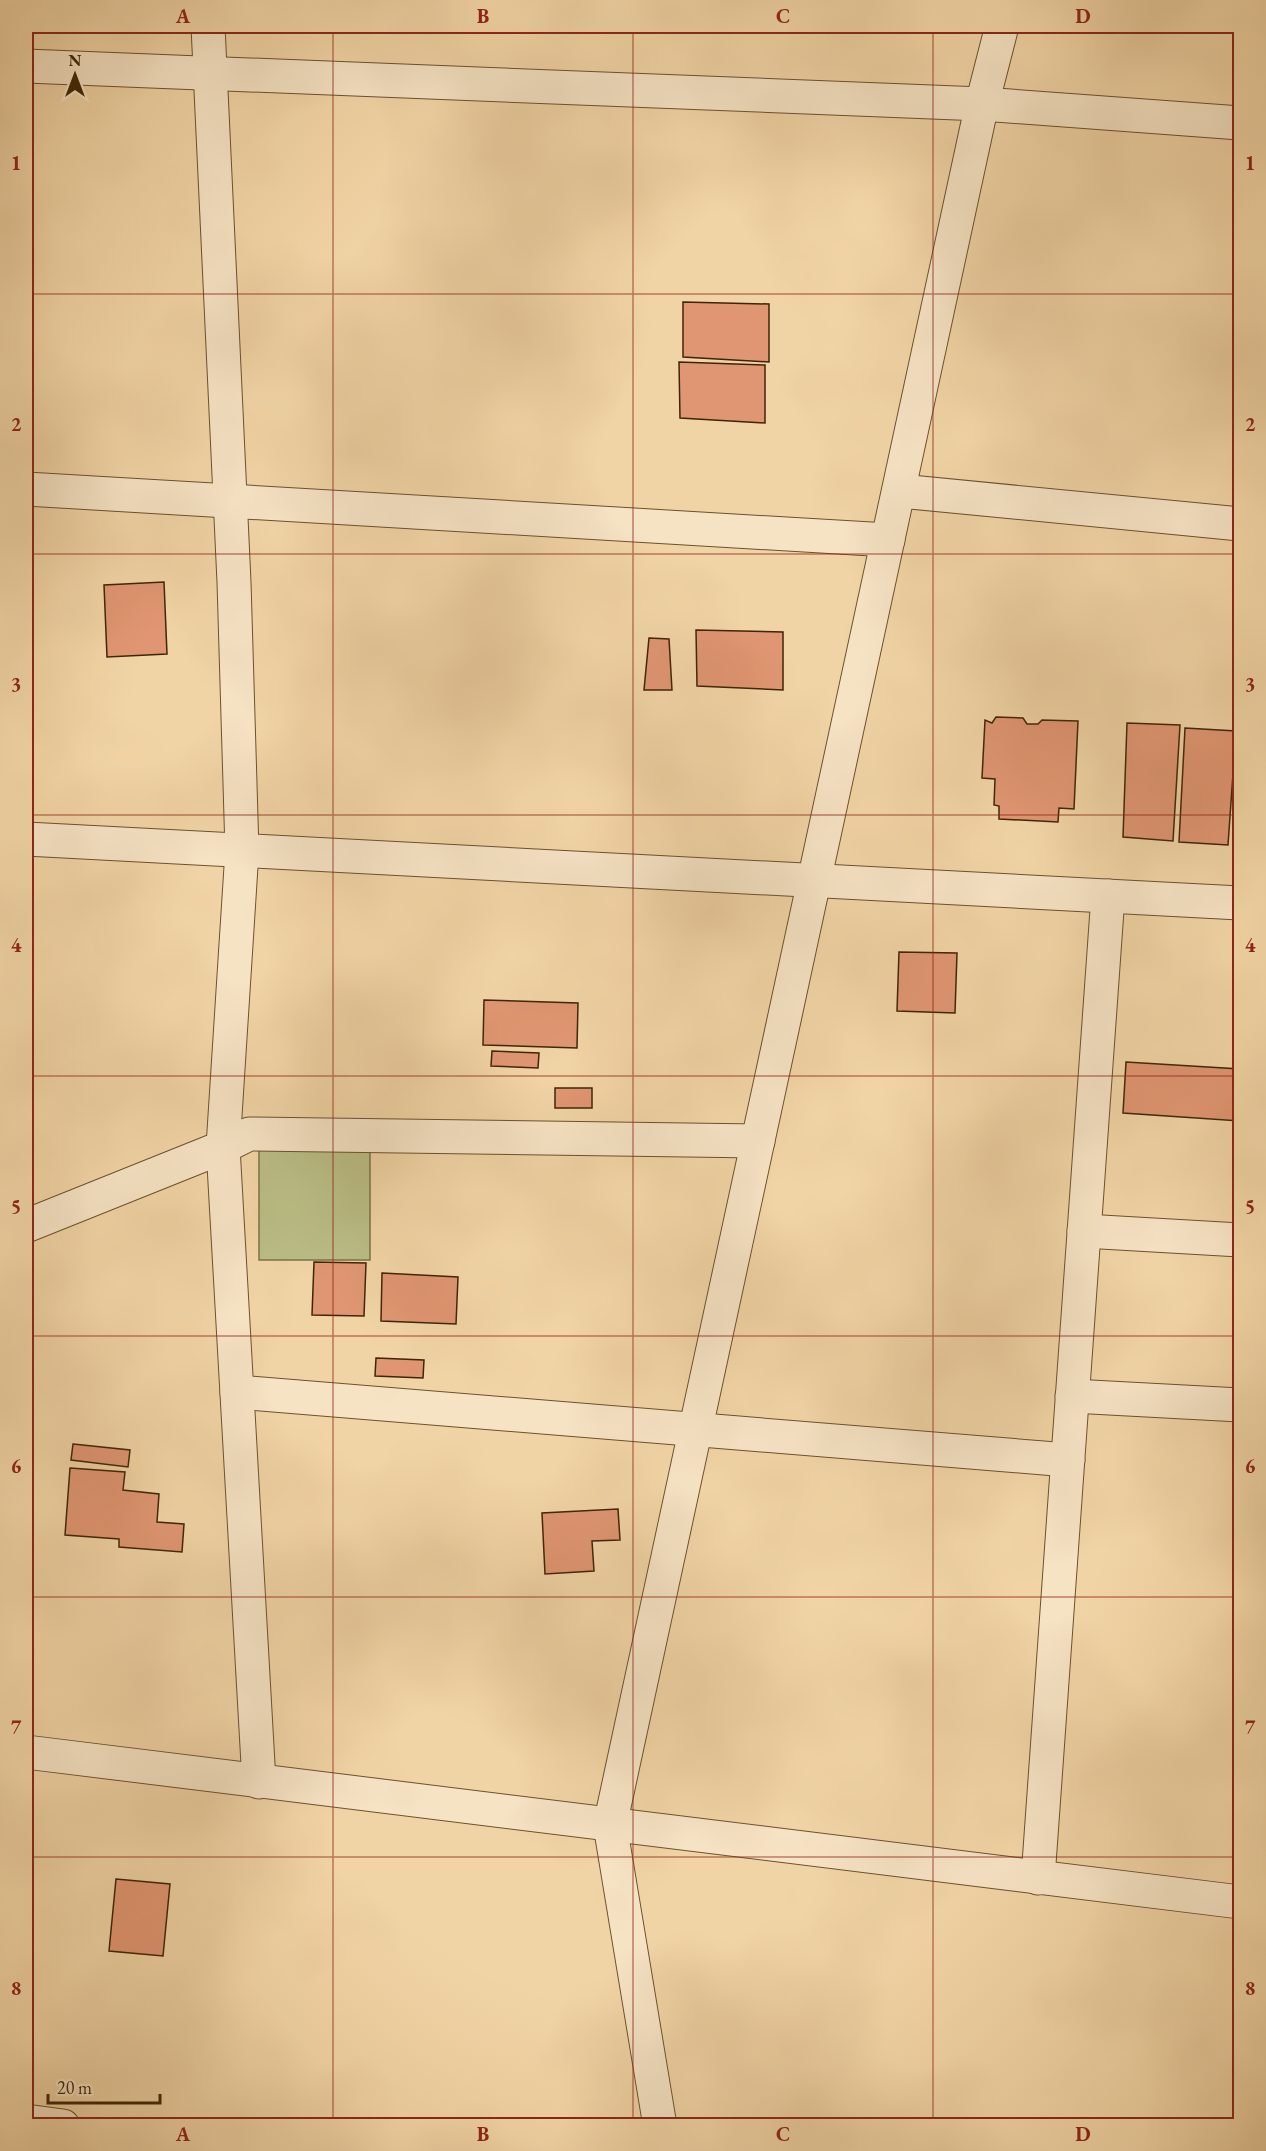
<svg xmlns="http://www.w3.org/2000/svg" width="1266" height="2151" font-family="'EB Garamond',serif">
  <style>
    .green { fill: #babd86; stroke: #7c7146; stroke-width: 1.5 }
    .building { fill: #e09672; stroke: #3f2507; stroke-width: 1.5 }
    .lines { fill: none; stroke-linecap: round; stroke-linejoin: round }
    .minor-casing { stroke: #6c512e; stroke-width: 35 }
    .minor { stroke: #f6e3c4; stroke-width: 33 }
    .grid { fill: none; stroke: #8f2418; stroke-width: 1.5; stroke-opacity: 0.55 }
    .neatline { fill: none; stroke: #8f2418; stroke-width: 2 }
    .grid-label { font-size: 20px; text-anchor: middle; font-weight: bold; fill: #8f2418 }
  </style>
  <rect width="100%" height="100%" fill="#f1d4a5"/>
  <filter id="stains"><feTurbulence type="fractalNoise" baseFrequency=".00333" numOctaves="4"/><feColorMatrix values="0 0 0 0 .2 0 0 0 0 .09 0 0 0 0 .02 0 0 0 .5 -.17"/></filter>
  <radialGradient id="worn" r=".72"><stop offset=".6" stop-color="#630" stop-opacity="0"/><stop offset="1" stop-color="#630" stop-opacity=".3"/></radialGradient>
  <rect class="green" x="259" y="1150" width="111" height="110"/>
  <g class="building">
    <polygon points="683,302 769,304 769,362 683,357"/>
    <polygon points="679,362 765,365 765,423 680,418"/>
    <polygon points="164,582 167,654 107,657 104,585"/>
    <polygon points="696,630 783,632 783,690 697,686"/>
    <polygon points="649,638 669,639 672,690 644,690"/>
    <polygon points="996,717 1023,718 1027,724 1038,724 1042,720 1078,721 1074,809 1059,808 1058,822 999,819 999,806 994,805 995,779 982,778 985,720 992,723"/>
    <polygon points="1127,723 1180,725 1173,841 1123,837"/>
    <polygon points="1185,728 1236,731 1228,845 1179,842"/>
    <polygon points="899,952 957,953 955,1013 897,1011"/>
    <polygon points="484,1000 578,1003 577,1048 483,1045"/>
    <polygon points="492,1051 539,1053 538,1068 491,1066"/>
    <polygon points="1126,1062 1240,1069 1240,1121 1123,1113"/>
    <rect x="555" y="1088" width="37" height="20"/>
    <polygon points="314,1262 366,1263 364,1316 312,1315"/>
    <polygon points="382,1273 458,1277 456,1324 381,1321"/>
    <polygon points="376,1358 424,1360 423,1378 375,1376"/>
    <polygon points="73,1444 130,1450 128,1467 71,1460"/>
    <polygon points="70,1468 125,1472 123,1490 159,1494 157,1522 184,1524 182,1552 119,1547 119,1539 65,1535"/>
    <polygon points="618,1509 620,1540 592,1541 594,1571 545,1574 542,1513"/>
    <polygon points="116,1879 170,1884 163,1956 109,1951"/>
  </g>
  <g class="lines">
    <defs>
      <g id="minor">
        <polyline points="208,26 234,582 242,851 223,1147 259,1782"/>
        <polyline points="26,66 982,104 1240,123"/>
        <polyline points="26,489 888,540"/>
        <polyline points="900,491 1240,524"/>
        <polyline points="26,839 1240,903"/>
        <polyline points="26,1226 223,1147 249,1134 758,1141"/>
        <polyline points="1084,1231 1240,1240"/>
        <polyline points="237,1392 1068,1460"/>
        <polyline points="1072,1396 1240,1405"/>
        <polyline points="26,1752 1240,1902"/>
        <polyline points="1038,1878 1108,896"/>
        <polyline points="26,2121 63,2126"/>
        <polyline points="660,2126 610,1825 982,104 1002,26"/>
      </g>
    </defs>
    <use href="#minor" class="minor-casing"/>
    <use href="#minor" class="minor"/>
  </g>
  <path class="grid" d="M333 26V2126M633 26V2126M933 26V2126M26 294H1240M26 554H1240M26 815H1240M26 1076H1240M26 1336H1240M26 1597H1240M26 1857H1240"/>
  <rect width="1266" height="2151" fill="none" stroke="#f1d4a5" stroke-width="66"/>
  <g transform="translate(75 75)" stroke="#f6e3c4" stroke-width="4.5" paint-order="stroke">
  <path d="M0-4.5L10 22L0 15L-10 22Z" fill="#3f2507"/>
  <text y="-9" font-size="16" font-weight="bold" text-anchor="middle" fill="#3f2507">N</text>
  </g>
  <path d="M48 2094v9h112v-9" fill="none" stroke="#3f2507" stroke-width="3"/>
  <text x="57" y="2094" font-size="18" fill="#3f2507" stroke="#f6e3c4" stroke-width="4.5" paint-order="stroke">20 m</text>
  <rect x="33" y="33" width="1200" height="2085" class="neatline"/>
  <g class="grid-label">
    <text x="183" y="23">A</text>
    <text x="483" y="23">B</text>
    <text x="783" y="23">C</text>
    <text x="1083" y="23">D</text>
    <text x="16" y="170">1</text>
    <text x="1250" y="170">1</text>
    <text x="16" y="431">2</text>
    <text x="1250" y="431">2</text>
    <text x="16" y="691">3</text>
    <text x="1250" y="691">3</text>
    <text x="16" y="952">4</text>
    <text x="1250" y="952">4</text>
    <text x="16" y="1213">5</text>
    <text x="1250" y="1213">5</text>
    <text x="16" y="1473">6</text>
    <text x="1250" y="1473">6</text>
    <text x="16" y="1734">7</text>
    <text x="1250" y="1734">7</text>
    <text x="16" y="1995">8</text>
    <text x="1250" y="1995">8</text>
    <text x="183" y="2141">A</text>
    <text x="483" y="2141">B</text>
    <text x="783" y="2141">C</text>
    <text x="1083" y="2141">D</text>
  </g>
  <rect width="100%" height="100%" filter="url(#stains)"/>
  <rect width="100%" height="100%" fill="url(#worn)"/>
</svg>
